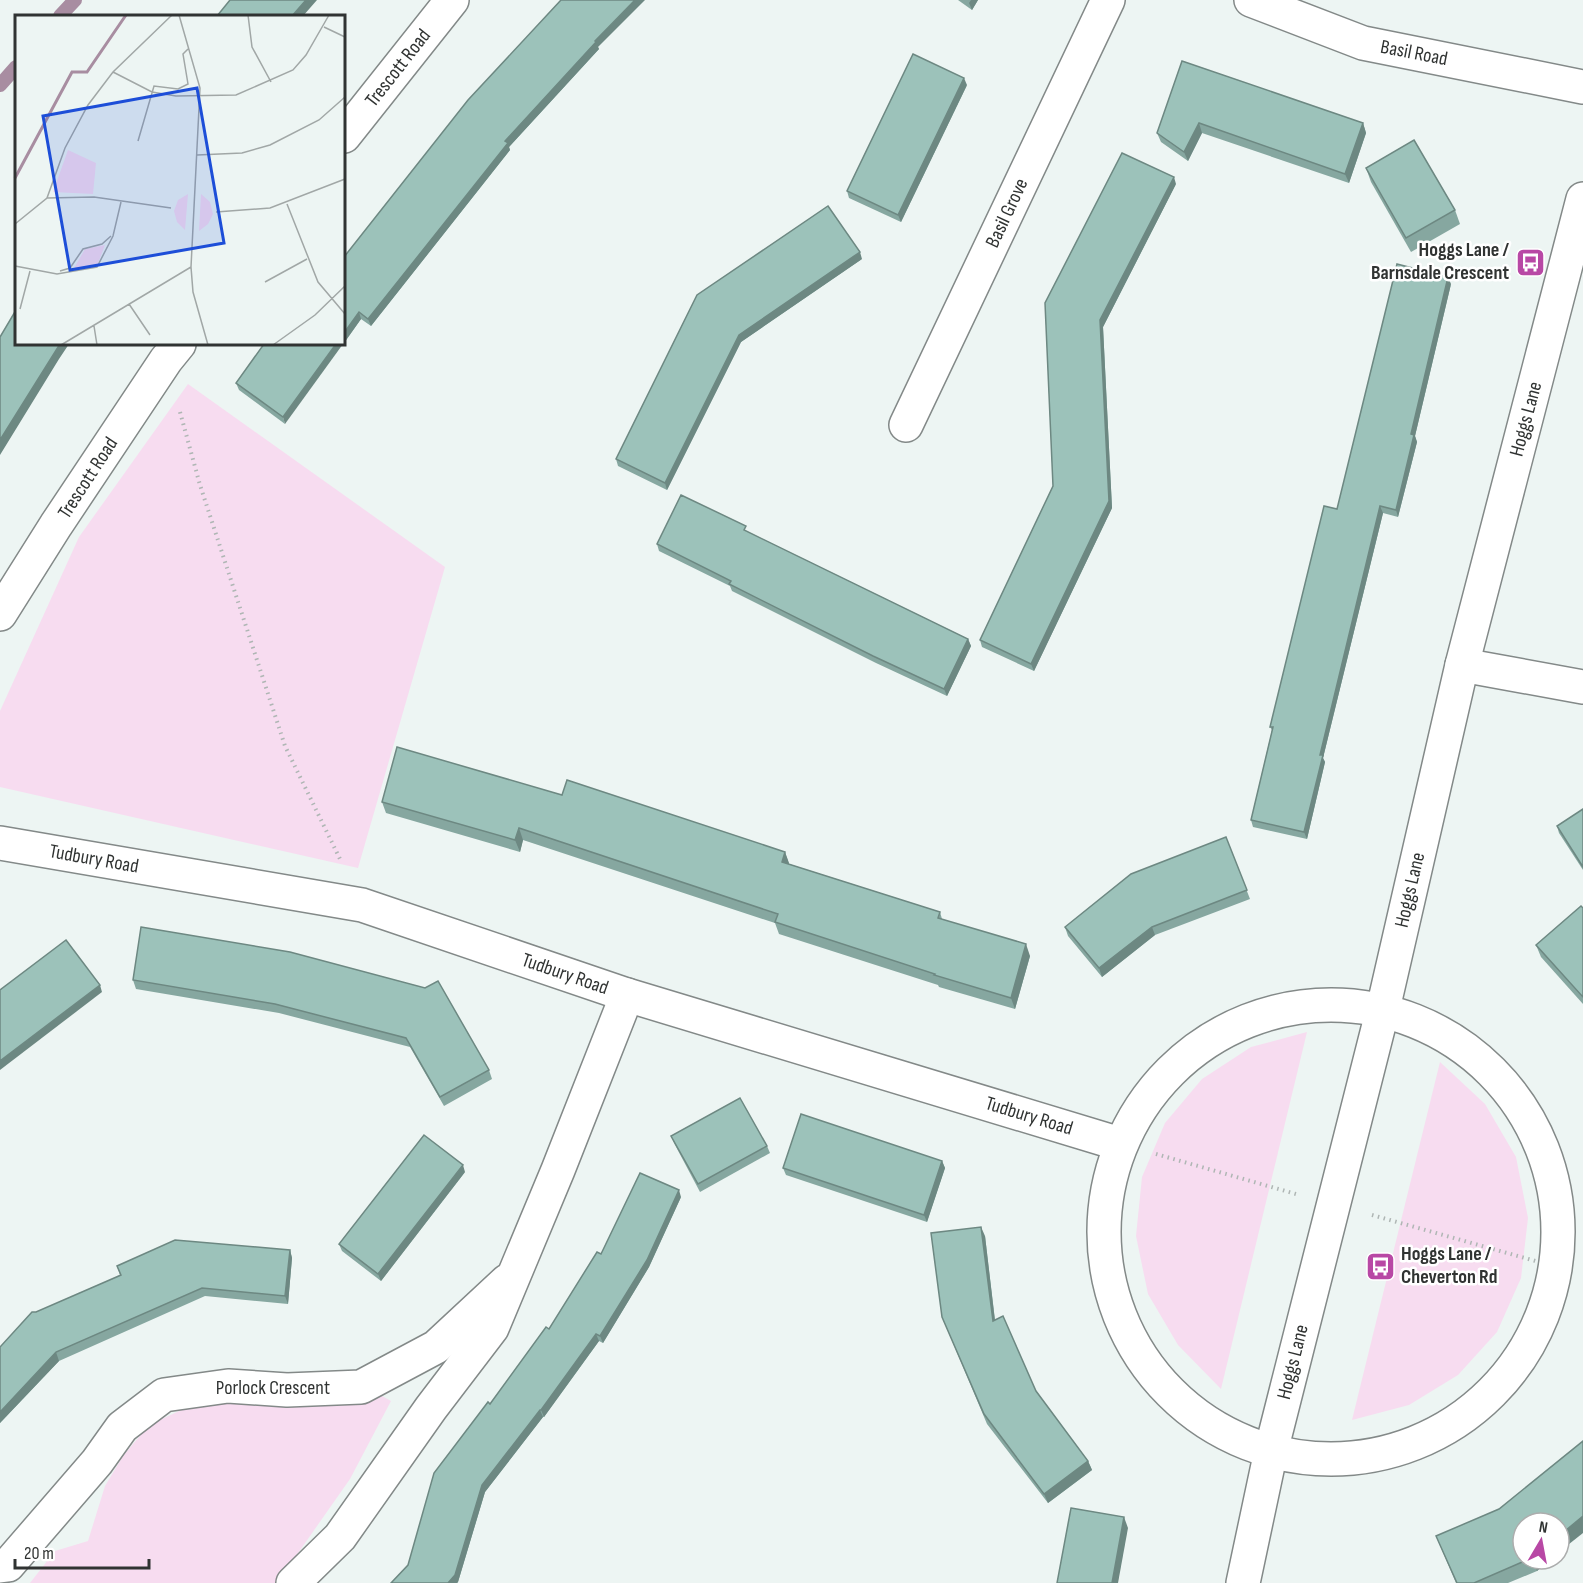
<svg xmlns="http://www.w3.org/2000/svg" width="1583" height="1583" font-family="'Sofia Sans Condensed',sans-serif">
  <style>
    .green { fill: #f7dcf0 }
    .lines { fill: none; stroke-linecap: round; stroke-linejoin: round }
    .stream { stroke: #a88da1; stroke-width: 14 }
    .minor-casing { stroke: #838988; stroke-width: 36 }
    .path { stroke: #afb6b4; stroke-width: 4; stroke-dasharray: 1.5 4.5; stroke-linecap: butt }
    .minor { stroke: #fff; stroke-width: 33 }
    .wall { fill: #86a7a0 }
    .shaded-wall { fill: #6d8882 }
    .building { fill: #9cc2ba; stroke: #6d8882; stroke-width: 1.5 }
    .labels { text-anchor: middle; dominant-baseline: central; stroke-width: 5; stroke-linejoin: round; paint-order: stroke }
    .street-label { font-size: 20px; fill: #303332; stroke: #fff }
    .poi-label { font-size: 20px; font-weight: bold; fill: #303332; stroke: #fff; text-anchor: end }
    .inset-river { fill: none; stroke: #a88da1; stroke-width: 3 }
    .inset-road { fill: none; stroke: #a1a7a6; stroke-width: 1.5 }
    .view { fill: #1d4ed8; fill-opacity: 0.15; stroke: #1d4ed8; stroke-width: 3 }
    .inset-edge { fill: none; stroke: #303332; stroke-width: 3 }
  </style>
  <rect width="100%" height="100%" fill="#edf5f3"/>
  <g class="green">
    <polygon points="188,384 445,567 358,868 0,787 0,711 79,537"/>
    <polygon points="1307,1032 1221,1389 1178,1345 1148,1294 1136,1236 1142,1177 1165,1123 1202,1079 1251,1047"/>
    <polygon points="1440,1062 1485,1104 1516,1157 1528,1218 1521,1278 1497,1332 1458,1375 1409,1405 1352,1420"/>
    <polygon points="382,1396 391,1401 350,1479 277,1583 30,1583 55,1551 88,1541 105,1486 123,1456 149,1425 190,1406 258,1400"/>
  </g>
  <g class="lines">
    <g class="stream">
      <polyline points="60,16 75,0"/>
      <polyline points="0,85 16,67"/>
    </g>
    <defs>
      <g id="minor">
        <polyline points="1251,0 1363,43 1583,87"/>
        <polyline points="344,136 452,0"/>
        <polyline points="906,425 1108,0"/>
        <polyline points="0,614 56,525 166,360 179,344"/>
        <polyline points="1462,665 1583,687"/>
        <polyline points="0,843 362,905 627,995 1120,1144"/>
        <circle cx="1331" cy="1232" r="227"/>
        <polyline points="0,1566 8,1565 97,1462 122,1427 164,1395 228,1386 287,1390 361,1387 436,1347 507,1281"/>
        <polyline points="293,1583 340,1537 431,1408 492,1328 558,1170 627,995"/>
        <polyline points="1243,1583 1271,1451 1383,1009 1462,665 1583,199"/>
      </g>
    </defs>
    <use href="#minor" class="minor-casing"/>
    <g class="path">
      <polyline points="180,412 200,485 285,746 340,859"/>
      <polyline points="1156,1154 1296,1194"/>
      <polyline points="1372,1215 1557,1267"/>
    </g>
    <use href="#minor" class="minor"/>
  </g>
  <g class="wall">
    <polygon points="958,0 978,0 972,10"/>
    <polygon points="598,47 599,49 509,147 510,150 371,326 361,319 344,343 344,257"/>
    <polygon points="1182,61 1363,123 1366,133 1349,183 1202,133 1188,161 1161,142 1157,133"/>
    <polygon points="967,85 901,222 849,198 847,191"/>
    <polygon points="1366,168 1455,210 1460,224 1411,252 1371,182"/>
    <polygon points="1176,184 1103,327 1112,508 1034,671 982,647 980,640 1053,486 1045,303"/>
    <polygon points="862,259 741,342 667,490 618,466 616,459 697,295"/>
    <polygon points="1451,284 1415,436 1417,442 1398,517 1383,513 1323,758 1325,762 1307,839 1253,827 1251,820 1272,730 1270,727 1337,509"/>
    <polygon points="264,344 285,424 239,390 236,383"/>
    <polygon points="748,532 968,639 971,646 947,696 876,663 732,591 730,586 659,551 657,544"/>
    <polygon points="562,795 785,852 789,864 940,912 942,919 1030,956 1015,1009 939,987 938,985 779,934 775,923 523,840 520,852 386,813 382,802"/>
    <polygon points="1583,809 1583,870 1559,833 1557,826"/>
    <polygon points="1226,837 1250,899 1155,935 1102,977 1068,936 1065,927"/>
    <polygon points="1583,908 1583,1004 1541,957 1536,945"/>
    <polygon points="141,927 489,1070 492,1079 444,1106 410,1047 279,1013 136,989 133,980"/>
    <polygon points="671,1136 767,1146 770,1153 700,1192 674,1143"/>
    <polygon points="942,1161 945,1168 927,1222 786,1175 783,1168"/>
    <polygon points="465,1172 381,1281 342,1251 339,1244"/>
    <polygon points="681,1197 649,1267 603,1343 599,1341 544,1417 543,1417 485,1492 458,1582 457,1583 391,1583 408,1565 490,1404 549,1329 601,1254"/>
    <polygon points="985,1236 995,1320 1036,1391 1088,1461 1092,1470 1048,1503 987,1424 942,1317"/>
    <polygon points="290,1250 292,1258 288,1304 205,1296 59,1361 0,1423 0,1347 120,1275 117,1266"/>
    <polygon points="1436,1536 1523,1559 1551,1559 1537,1571 1508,1583 1456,1583"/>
  </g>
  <g class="shaded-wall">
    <polygon points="306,0 317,0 303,16 292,16"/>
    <polygon points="635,0 645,0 598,47 599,49 509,147 510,150 371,326 368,319 505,141 595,41"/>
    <polygon points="971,0 978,0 972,10 969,3"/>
    <polygon points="964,78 967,85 901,222 898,215"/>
    <polygon points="1199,123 1202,133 1188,161 1184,152"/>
    <polygon points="1363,123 1366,133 1349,183 1345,174"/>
    <polygon points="1174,177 1176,184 1103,327 1112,508 1034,671 1031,664 1100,320"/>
    <polygon points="860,252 862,259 741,342 667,490 665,483 739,335"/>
    <polygon points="1448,277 1451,284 1415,436 1417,442 1398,517 1396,510 1411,434"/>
    <polygon points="359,312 361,319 344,343 344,333"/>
    <polygon points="60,344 69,344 59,359 0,455 0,440"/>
    <polygon points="336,344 343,344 285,424 283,417"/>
    <polygon points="1380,506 1383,513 1323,758 1325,762 1307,839 1304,832 1320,755"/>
    <polygon points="968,639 971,646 947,696 944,689"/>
    <polygon points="519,828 523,840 520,852 515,840"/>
    <polygon points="785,852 789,863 786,873 782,862"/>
    <polygon points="1152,927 1155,935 1102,977 1099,968"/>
    <polygon points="1026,944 1030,956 1015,1009 1011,998"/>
    <polygon points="100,985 102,992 0,1070 0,1061"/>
    <polygon points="942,1161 945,1168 927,1222 924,1215"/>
    <polygon points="463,1165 465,1172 381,1281 378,1274"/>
    <polygon points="679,1190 681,1197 649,1267 603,1343 600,1336"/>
    <polygon points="981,1227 985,1236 996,1330 993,1321"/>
    <polygon points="290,1250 292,1258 288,1304 285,1296"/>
    <polygon points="596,1334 599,1341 544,1417 541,1410"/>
    <polygon points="56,1352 59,1361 0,1423 0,1412"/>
    <polygon points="540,1410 543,1417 485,1492 458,1582 457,1583 448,1583 482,1485"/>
    <polygon points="1088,1461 1092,1470 1048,1503 1044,1494"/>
    <polygon points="1583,1516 1583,1533 1559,1552 1559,1536"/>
    <polygon points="1124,1517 1128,1528 1118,1583 1112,1583"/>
    <polygon points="1532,1559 1551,1559 1537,1571"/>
  </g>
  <g class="building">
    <polygon points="230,0 306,0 292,16 217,16"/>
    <polygon points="561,0 635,0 595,41 596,42 505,141 508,143 368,319 359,312 344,333 344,257 468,100"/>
    <polygon points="913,54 964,78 898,215 847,191"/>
    <polygon points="1182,61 1363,123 1345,174 1199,123 1184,152 1157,133"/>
    <polygon points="1414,140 1455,210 1406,238 1366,168"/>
    <polygon points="1122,153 1174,177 1100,320 1109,501 1031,664 980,640 1053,486 1045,303"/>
    <polygon points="828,206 860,252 739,335 665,483 616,459 697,295"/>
    <polygon points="1397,264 1448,277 1411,434 1414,435 1396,510 1380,506 1320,755 1323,755 1304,832 1251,820 1273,727 1270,727 1324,506 1337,509"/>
    <polygon points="16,310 16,344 60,344 0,440 0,337"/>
    <polygon points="264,344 336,344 283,417 236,383"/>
    <polygon points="681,495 746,526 744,530 968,639 944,689 873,656 729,584 731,581 657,544"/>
    <polygon points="397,747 562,795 567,780 785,852 782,862 940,912 938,918 1026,944 1011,998 934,975 935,974 775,922 778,914 519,828 515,840 382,802"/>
    <polygon points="1583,809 1583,867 1557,826"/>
    <polygon points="1226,837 1247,890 1152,927 1099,968 1065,927 1131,874"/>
    <polygon points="1581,906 1583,908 1583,997 1536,945"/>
    <polygon points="141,927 290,952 425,988 438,981 489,1070 440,1097 406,1038 275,1004 133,980"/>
    <polygon points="66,940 100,985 0,1061 0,990"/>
    <polygon points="740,1098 767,1146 698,1184 671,1136"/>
    <polygon points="801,1114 942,1161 924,1215 783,1168"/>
    <polygon points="424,1135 463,1165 378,1274 339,1244"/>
    <polygon points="640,1173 679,1190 647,1260 600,1336 596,1334 541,1410 540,1410 482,1485 455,1575 448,1583 391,1583 408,1565 434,1473 488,1402 490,1404 546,1327 549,1329 597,1252 601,1254"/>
    <polygon points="981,1227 993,1321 1003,1316 1036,1391 1088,1461 1044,1494 984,1414 942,1317 931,1233"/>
    <polygon points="175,1240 290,1250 285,1296 202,1288 56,1352 0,1412 0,1347 32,1312 36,1312 121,1275 117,1266"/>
    <polygon points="1583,1441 1583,1516 1559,1536 1559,1523 1523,1523 1523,1559 1529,1559 1474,1583 1457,1583 1436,1536 1499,1509"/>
    <polygon points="1071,1508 1124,1517 1112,1583 1057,1583"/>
  </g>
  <defs>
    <symbol id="bus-square" viewBox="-11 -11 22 22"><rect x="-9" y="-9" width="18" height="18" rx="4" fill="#b848a5" stroke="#fff"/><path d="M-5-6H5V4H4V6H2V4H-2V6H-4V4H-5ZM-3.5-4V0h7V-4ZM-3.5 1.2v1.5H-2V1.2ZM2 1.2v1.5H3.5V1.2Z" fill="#fff"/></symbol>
  </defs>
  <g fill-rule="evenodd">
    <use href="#bus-square" x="1514" y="246" width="33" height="33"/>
    <use href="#bus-square" x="1364" y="1250" width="33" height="33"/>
  </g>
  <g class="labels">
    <g class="street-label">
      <text transform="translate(1414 53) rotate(11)">Basil Road</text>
      <text transform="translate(398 68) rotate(-52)">Trescott Road</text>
      <text transform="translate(1007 213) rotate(-65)">Basil Grove</text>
      <text transform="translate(1526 419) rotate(-75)">Hoggs Lane</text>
      <text transform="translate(88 478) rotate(-57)">Trescott Road</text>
      <text transform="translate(94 859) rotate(10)">Tudbury Road</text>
      <text transform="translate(1410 890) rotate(-77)">Hoggs Lane</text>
      <text transform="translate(565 974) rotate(19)">Tudbury Road</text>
      <text transform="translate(1029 1116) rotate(17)">Tudbury Road</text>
      <text transform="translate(1293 1362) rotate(-76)">Hoggs Lane</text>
      <text x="273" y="1388">Porlock Crescent</text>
    </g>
    <g class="poi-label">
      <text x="1509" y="250">Hoggs Lane /<tspan x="1509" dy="23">Barnsdale Crescent</tspan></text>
      <text x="1401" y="1254" text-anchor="start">Hoggs Lane /<tspan x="1401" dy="23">Cheverton Rd</tspan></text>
    </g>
  </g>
  <g transform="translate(15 15)">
    <rect width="330" height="330" fill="#edf5f3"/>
    <path d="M53 135 81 148 78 179 38 177ZM173 179 170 215 162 207 159 196 163 185ZM186 179 195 187 198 199 193 209 184 216ZM90 230 82 251 58 255 70 234Z" fill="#f7dcf0"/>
    <path class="inset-river" d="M0 163 57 57H72L111 0"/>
    <path class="inset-road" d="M164 0 185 73 176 252 178 277 193 330M233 0 237 32 256 67M309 12 330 22M98 57 137 77 161 81 221 80 278 55 291 40 314 0M123 126 139 71 163 74 173 69 168 39 173 34M182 140 227 138 255 130 304 105 330 82M32 183 79 182 156 193M272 189 303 267 330 299M201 197 255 193 330 164M0 209 32 183 50 133 73 90 98 57 157 0M0 251 42 259 82 252 98 221 106 187M45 256 55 253 68 234 87 229 96 221M250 267 292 244M114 289 135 320M5 294 15 256M79 311 82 330M46 330 176 252M258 330 300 300 330 271"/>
    <path class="view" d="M182 73 209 228 55 255 28 101Z"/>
    <rect width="330" height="330" class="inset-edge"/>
  </g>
  <g transform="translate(1541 1541) rotate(10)"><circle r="28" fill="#ffffff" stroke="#acadad" stroke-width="1.5"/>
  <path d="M0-4.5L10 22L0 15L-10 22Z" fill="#b848a5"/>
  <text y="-9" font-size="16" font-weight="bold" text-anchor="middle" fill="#303332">N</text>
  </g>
  <path d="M15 1559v9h134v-9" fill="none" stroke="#303332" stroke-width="3"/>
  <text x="24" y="1559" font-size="18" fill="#303332" stroke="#ffffff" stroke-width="4.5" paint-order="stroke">20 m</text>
</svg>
